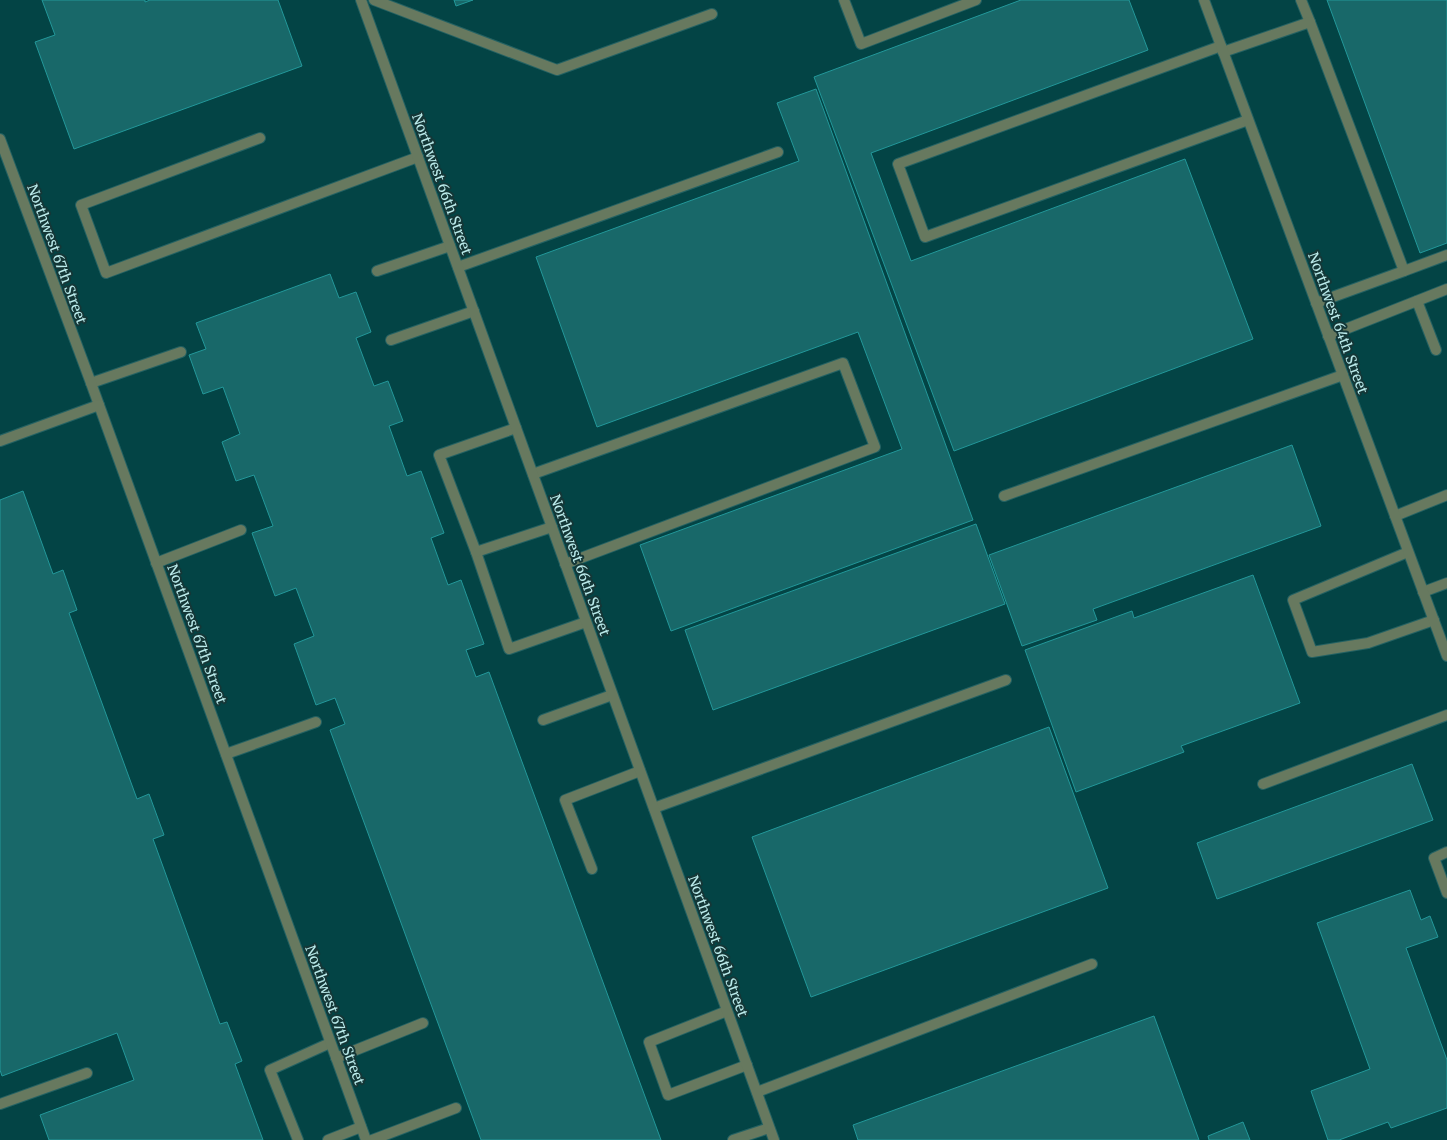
<svg xmlns="http://www.w3.org/2000/svg" width="1447" height="1140" font-family="Merriweather,serif">
  <style>
    .building { fill: #186869; stroke: #23989a }
    .lines { fill: none; stroke-linecap: round; stroke-linejoin: round }
    .lane-casing { stroke: #246263; stroke-width: 12 }
    .street-casing { stroke: #246263; stroke-width: 12 }
    .lane { stroke: #67795f; stroke-width: 10 }
    .street { stroke: #67795f; stroke-width: 10 }
    .labels { text-anchor: middle; dominant-baseline: central; stroke-width: 4; stroke-linejoin: round; paint-order: stroke }
    .street-label { font-size: 14px; fill: #bbebeb; stroke: #153737 }
  </style>
  <rect width="100%" height="100%" fill="#034445"/>
  <g class="building">
    <polygon points="42,0 145,0 145,2 150,0 278,0 302,66 74,149 35,42 55,35"/>
    <polygon points="454,0 473,0 456,6"/>
    <polygon points="1021,0 1129,0 1148,50 871,153 911,261 1185,159 1253,339 954,451 814,77"/>
    <polygon points="1327,0 1447,0 1447,243 1420,253"/>
    <polygon points="816,89 973,520 671,631 640,545 902,449 858,332 597,427 536,257 799,161 777,103"/>
    <polygon points="330,274 339,298 356,292 371,332 356,338 374,386 388,381 403,421 389,426 407,476 421,471 444,533 431,538 448,585 461,580 484,644 466,650 476,677 489,672 661,1140 481,1140 330,730 345,724 335,698 316,705 294,644 314,636 296,588 275,596 252,533 273,526 254,475 236,481 222,442 240,434 223,387 203,394 189,355 206,349 196,323"/>
    <polygon points="1292,445 1321,526 1093,609 1097,620 1022,646 989,555"/>
    <polygon points="23,491 53,574 63,570 77,610 69,613 137,799 149,794 164,835 153,839 220,1024 227,1022 242,1061 235,1064 263,1140 49,1140 40,1115 134,1080 117,1033 2,1076 0,1070 0,500"/>
    <polygon points="976,524 1005,604 713,710 685,630"/>
    <polygon points="1253,575 1300,703 1181,746 1184,752 1076,792 1025,650 1132,611 1134,618"/>
    <polygon points="1049,727 1108,888 811,997 752,837"/>
    <polygon points="1412,764 1433,820 1217,899 1197,843"/>
    <polygon points="1410,890 1421,920 1430,916 1438,937 1406,948 1447,1060 1447,1108 1391,1128 1388,1122 1339,1140 1328,1140 1311,1091 1370,1069 1317,923"/>
    <polygon points="1154,1016 1199,1140 858,1140 853,1125"/>
    <polygon points="1243,1122 1250,1140 1209,1140 1208,1136"/>
  </g>
  <g class="lines">
    <defs>
      <g id="lane">
        <polyline points="374,0 557,70 712,14"/>
        <polyline points="844,0 861,44 976,0"/>
        <polyline points="1301,0 1310,22"/>
        <polyline points="1221,46 898,164 925,237 1248,120"/>
        <polyline points="1223,52 1310,22 1404,271 1316,303"/>
        <polyline points="260,138 81,205 106,273 418,157"/>
        <polyline points="458,267 778,152"/>
        <polyline points="377,271 450,246"/>
        <polyline points="1404,271 1447,255"/>
        <polyline points="1417,301 1436,350"/>
        <polyline points="1328,336 1447,289"/>
        <polyline points="391,340 474,311"/>
        <polyline points="91,383 181,352"/>
        <polyline points="533,474 843,363 875,447 565,564"/>
        <polyline points="1004,496 1343,375"/>
        <polyline points="1395,516 1447,495"/>
        <polyline points="552,527 476,552 509,649 586,622"/>
        <polyline points="476,552 439,455 516,428"/>
        <polyline points="1408,552 1293,600 1312,652 1368,643 1434,620"/>
        <polyline points="156,563 241,530"/>
        <polyline points="1423,592 1447,583"/>
        <polyline points="543,720 612,695"/>
        <polyline points="226,754 316,722"/>
        <polyline points="1263,784 1447,715"/>
        <polyline points="654,808 1006,680"/>
        <polyline points="1447,852 1434,858 1447,893"/>
        <polyline points="592,869 565,800 640,771"/>
        <polyline points="727,1011 649,1042 668,1095 747,1065"/>
        <polyline points="336,1058 423,1023"/>
        <polyline points="757,1092 1092,964"/>
        <polyline points="0,1104 87,1073"/>
        <polyline points="298,1140 270,1070 330,1043"/>
        <polyline points="328,1140 361,1127"/>
        <polyline points="372,1140 456,1108"/>
        <polyline points="733,1140 769,1128"/>
      </g>
      <g id="street">
        <polyline points="361,0 774,1140"/>
        <polyline points="1204,0 1447,656"/>
        <polyline points="0,139 91,383 366,1140"/>
        <polyline points="0,441 99,405"/>
      </g>
    </defs>
    <use href="#lane" class="lane-casing"/>
    <use href="#street" class="street-casing"/>
    <use href="#lane" class="lane"/>
    <use href="#street" class="street"/>
  </g>
  <g class="labels">
    <g class="street-label">
      <text transform="translate(442 184) rotate(70)">Northwest 66th Street</text>
      <text transform="translate(57 254) rotate(70)">Northwest 67th Street</text>
      <text transform="translate(1338 323) rotate(70)">Northwest 64th Street</text>
      <text transform="translate(580 565) rotate(70)">Northwest 66th Street</text>
      <text transform="translate(197 634) rotate(70)">Northwest 67th Street</text>
      <text transform="translate(718 946) rotate(70)">Northwest 66th Street</text>
      <text transform="translate(335 1015) rotate(70)">Northwest 67th Street</text>
    </g>
  </g>
</svg>
